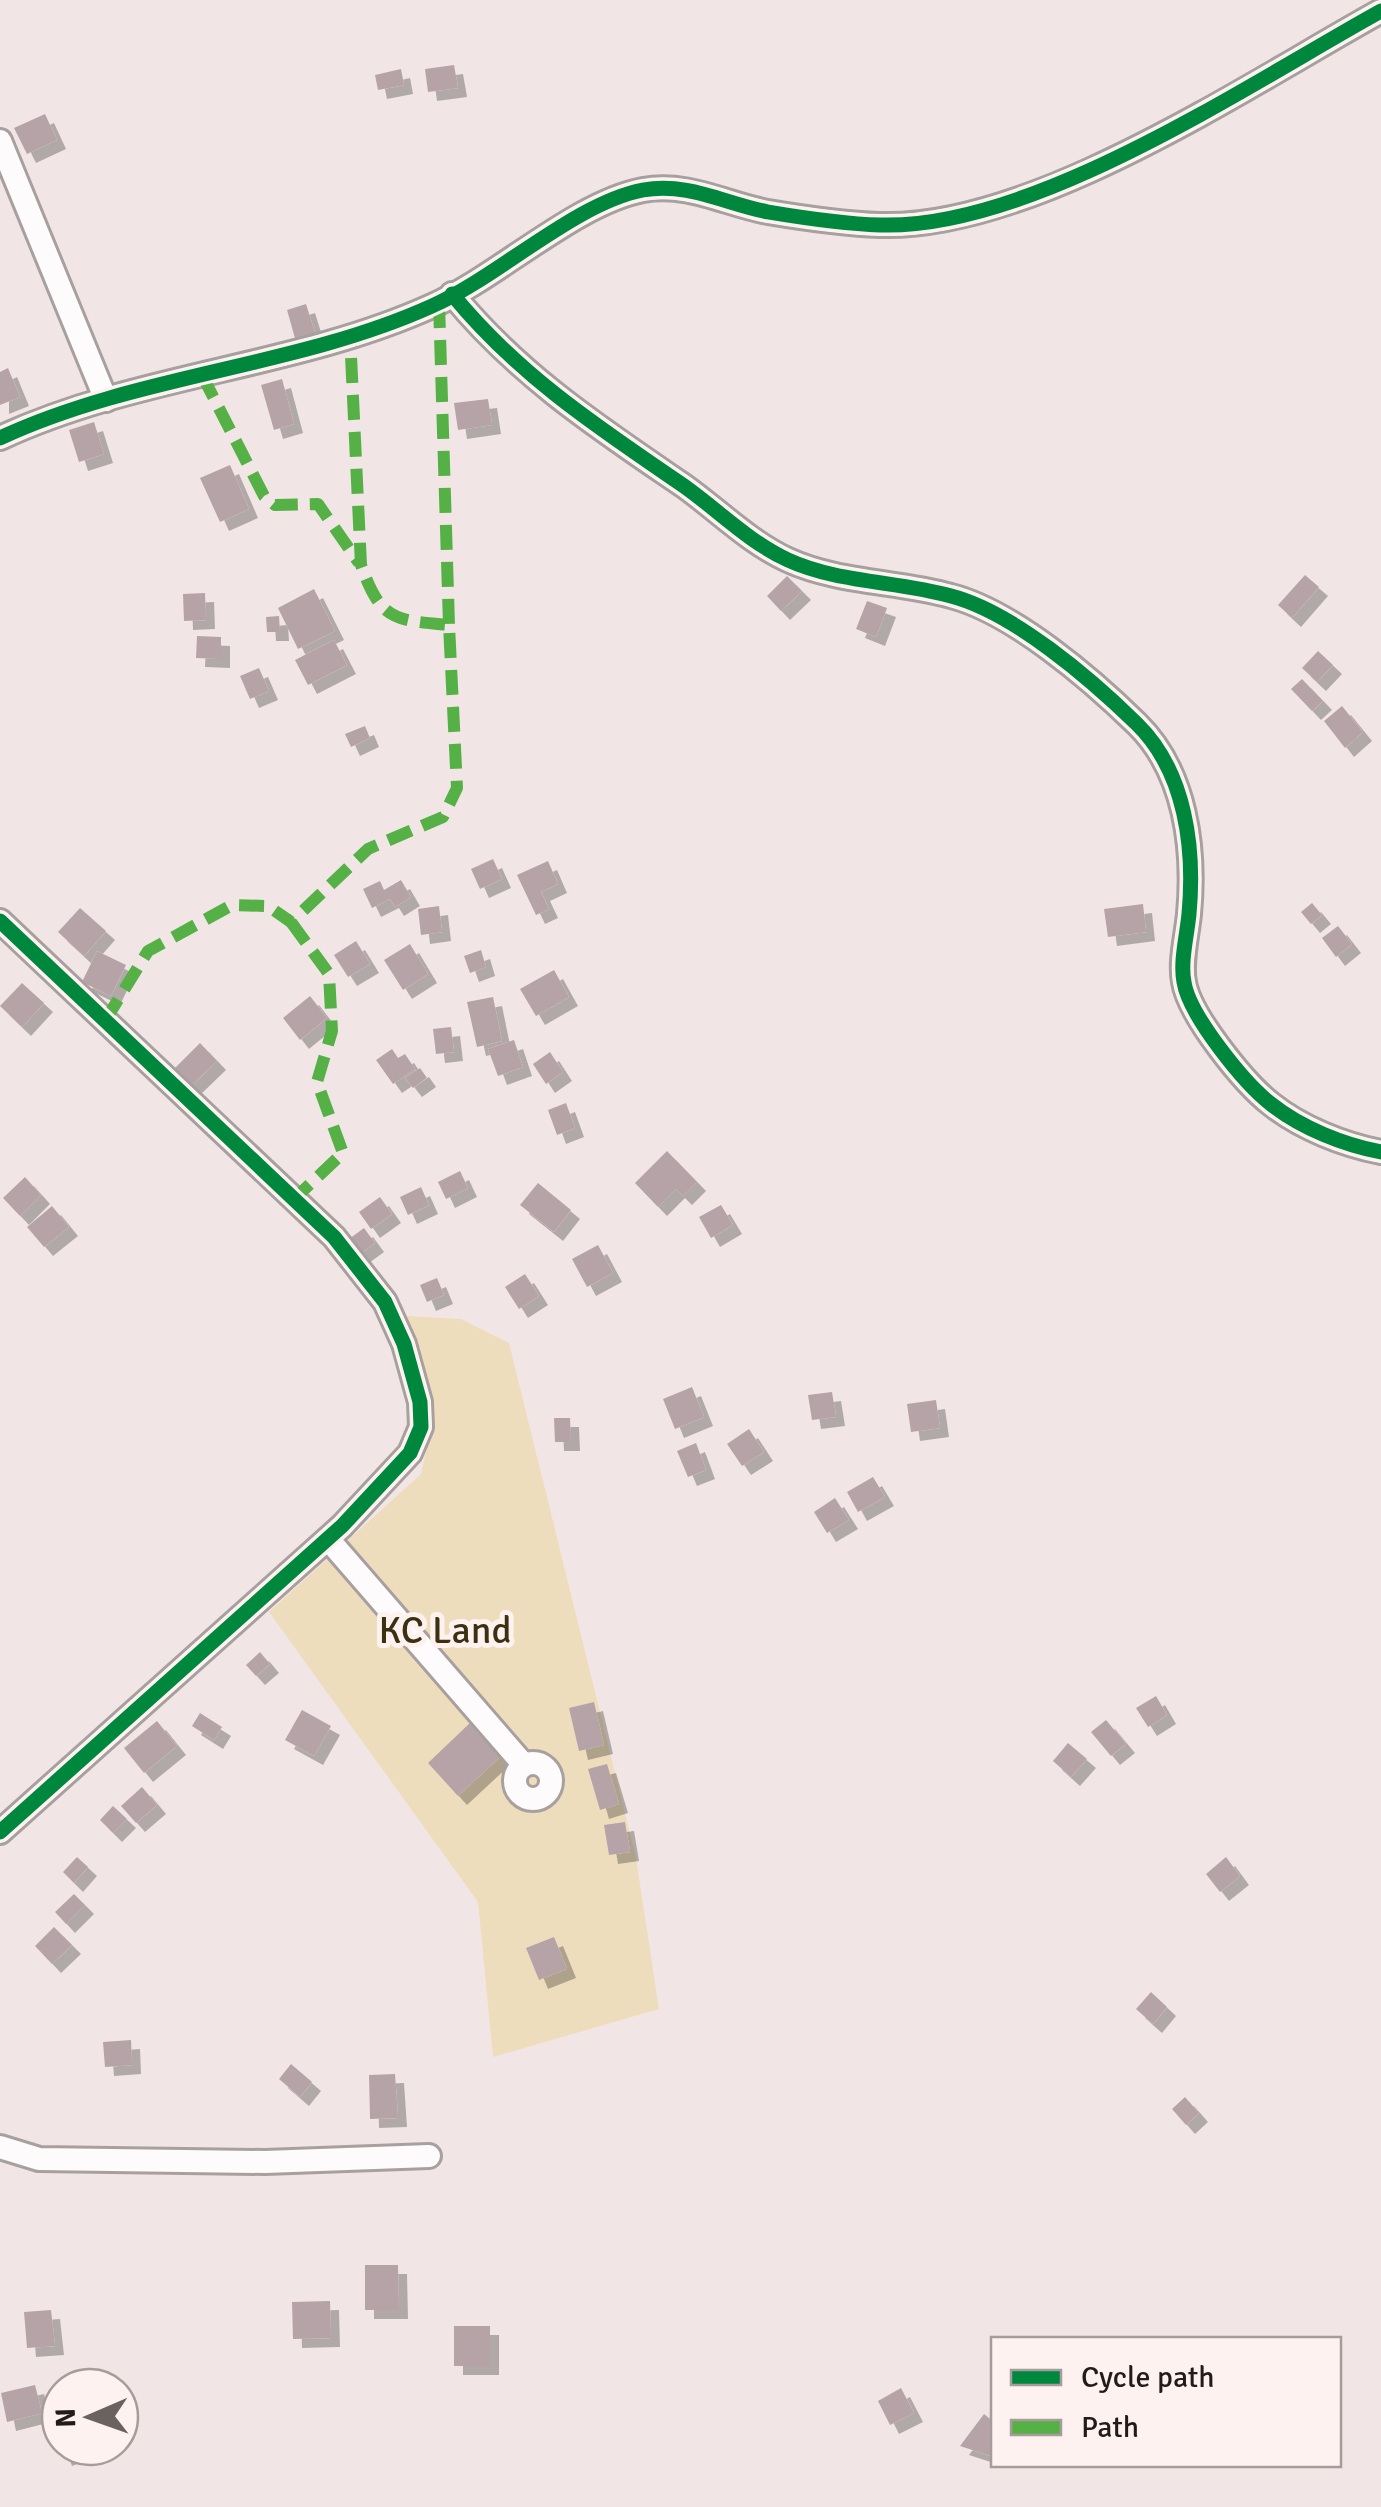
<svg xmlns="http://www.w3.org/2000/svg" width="1381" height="2507" font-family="Signika,sans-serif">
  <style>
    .green { fill: #eeddbc }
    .building { fill: #b6a3a8; filter: url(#shadow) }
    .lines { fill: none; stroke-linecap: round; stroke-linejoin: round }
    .minor-casing { stroke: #a7a09f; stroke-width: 28 }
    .minor { stroke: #fdfbfb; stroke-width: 22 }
    .quiet { stroke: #55b145; stroke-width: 12; stroke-dasharray: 25 12; stroke-linecap: butt }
    .cycleway-casing { stroke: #fef2f1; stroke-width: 21 }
    .cycleway { stroke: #00873e; stroke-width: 15 }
    .labels { text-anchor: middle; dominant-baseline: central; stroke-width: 10; stroke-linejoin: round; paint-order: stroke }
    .park-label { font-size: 38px; fill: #3b3010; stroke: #fef2f1 }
  </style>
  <defs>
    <filter id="shadow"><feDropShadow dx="9" dy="9" stdDeviation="0" flood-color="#0004"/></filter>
  </defs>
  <rect width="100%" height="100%" fill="#f1e6e5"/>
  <polygon class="green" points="407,1316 461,1319 509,1343 636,1858 659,2009 493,2057 478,1902 269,1612 421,1474 434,1416"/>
  <g class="building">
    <polygon points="454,65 458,88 428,92 425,69"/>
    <polygon points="401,69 404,85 378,90 375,75"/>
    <polygon points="45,114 57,140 27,154 14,128"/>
    <polygon points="306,304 316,336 296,342 287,310"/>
    <polygon points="8,368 20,397 0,405 0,372"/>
    <polygon points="282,379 294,424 274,430 261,385"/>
    <polygon points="488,399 492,425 458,430 454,403"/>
    <polygon points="94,422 104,454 79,462 69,430"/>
    <polygon points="230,465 249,509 220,522 200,478"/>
    <polygon points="1305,575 1319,587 1292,618 1278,605"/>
    <polygon points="787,576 802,591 781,611 767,596"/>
    <polygon points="314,589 335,631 298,649 278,608"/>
    <polygon points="205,593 206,620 184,621 183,594"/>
    <polygon points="867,601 887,608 876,637 856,629"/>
    <polygon points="279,616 280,632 267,632 266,617"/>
    <polygon points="197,636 221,637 221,659 196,658"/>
    <polygon points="334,640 347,665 308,685 295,660"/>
    <polygon points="1318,651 1333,665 1317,682 1302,668"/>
    <polygon points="259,668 269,691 250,699 240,676"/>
    <polygon points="1302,679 1323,701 1312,711 1291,689"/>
    <polygon points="1342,706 1363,732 1345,748 1324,721"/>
    <polygon points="365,726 370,738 351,747 345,734"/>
    <polygon points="493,859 502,879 480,889 471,869"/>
    <polygon points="548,861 558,884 541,892 549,909 536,915 517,875"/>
    <polygon points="401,880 411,897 395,907 390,899 372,908 363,889 380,881 384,890"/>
    <polygon points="1312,903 1322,915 1311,924 1301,912"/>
    <polygon points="1143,904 1146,932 1108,937 1104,909"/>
    <polygon points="439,906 442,932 421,935 418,909"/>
    <polygon points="80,908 106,931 84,956 58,932"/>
    <polygon points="1338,926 1352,944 1336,957 1322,938"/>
    <polygon points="356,941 370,964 348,977 334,955"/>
    <polygon points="410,944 428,974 403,990 384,960"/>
    <polygon points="481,950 486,967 470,973 464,956"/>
    <polygon points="97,951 126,965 111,996 82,982"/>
    <polygon points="554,970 569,997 536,1016 520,989"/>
    <polygon points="22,983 44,1003 22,1027 0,1006"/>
    <polygon points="310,996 327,1018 300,1040 283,1018"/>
    <polygon points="493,997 502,1041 477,1047 467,1002"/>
    <polygon points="451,1027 454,1052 436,1054 433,1029"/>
    <polygon points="514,1040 523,1067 498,1076 488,1049"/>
    <polygon points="200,1043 217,1061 190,1087 174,1069"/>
    <polygon points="392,1049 398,1058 405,1054 415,1069 393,1084 376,1060"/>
    <polygon points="550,1052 563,1072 546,1084 533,1064"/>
    <polygon points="420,1068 427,1078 413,1088 405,1078"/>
    <polygon points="566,1103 575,1128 557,1135 548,1110"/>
    <polygon points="667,1151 697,1182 683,1196 676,1189 658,1207 635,1183"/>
    <polygon points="460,1171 468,1188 446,1199 438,1182"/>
    <polygon points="25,1177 41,1195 20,1216 3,1198"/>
    <polygon points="538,1183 571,1210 554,1232 520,1205"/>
    <polygon points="421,1187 429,1205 408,1215 400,1197"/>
    <polygon points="380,1197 392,1214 371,1229 359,1212"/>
    <polygon points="721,1205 733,1225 711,1238 699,1217"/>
    <polygon points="52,1206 69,1227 44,1247 27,1227"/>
    <polygon points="364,1228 375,1243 360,1254 349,1239"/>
    <polygon points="598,1245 613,1273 587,1287 572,1259"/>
    <polygon points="525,1274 539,1296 519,1309 505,1287"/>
    <polygon points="437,1278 444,1295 427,1302 420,1285"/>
    <polygon points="692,1387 704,1417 675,1429 663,1399"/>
    <polygon points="832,1392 836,1417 812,1420 808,1395"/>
    <polygon points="936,1400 940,1428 911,1432 907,1404"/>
    <polygon points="554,1418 570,1418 571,1442 555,1442"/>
    <polygon points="749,1429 764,1452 742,1466 727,1444"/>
    <polygon points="696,1443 706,1470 688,1477 677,1451"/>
    <polygon points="873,1477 885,1497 858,1512 847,1492"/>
    <polygon points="835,1498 849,1520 827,1533 814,1512"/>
    <polygon points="260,1652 270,1664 256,1676 246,1665"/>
    <polygon points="1156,1696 1167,1715 1148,1727 1136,1708"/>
    <polygon points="594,1702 604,1745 579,1751 569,1708"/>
    <polygon points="302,1710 331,1726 314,1756 285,1740"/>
    <polygon points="200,1713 222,1727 214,1740 192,1726"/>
    <polygon points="1106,1720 1126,1744 1111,1756 1091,1732"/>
    <polygon points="157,1721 177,1746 144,1773 124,1748"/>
    <polygon points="471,1722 502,1755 458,1796 428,1763"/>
    <polygon points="1068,1743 1087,1759 1071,1777 1053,1761"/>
    <polygon points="607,1764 619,1804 600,1810 588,1769"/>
    <polygon points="142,1787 157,1805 136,1823 121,1806"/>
    <polygon points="113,1806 127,1819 113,1833 100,1820"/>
    <polygon points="625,1822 630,1852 609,1855 604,1825"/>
    <polygon points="77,1857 88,1867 74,1883 63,1872"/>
    <polygon points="1226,1857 1240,1876 1220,1892 1206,1874"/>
    <polygon points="74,1894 85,1905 66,1924 55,1912"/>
    <polygon points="54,1927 72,1945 52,1964 35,1946"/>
    <polygon points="554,1937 567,1969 539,1980 526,1948"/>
    <polygon points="1151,1992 1167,2007 1153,2024 1136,2009"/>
    <polygon points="131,2040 132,2065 105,2067 103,2042"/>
    <polygon points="291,2064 312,2082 300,2097 279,2079"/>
    <polygon points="395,2074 398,2118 370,2119 369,2075"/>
    <polygon points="1185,2097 1199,2113 1186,2125 1172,2109"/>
    <polygon points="365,2265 398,2265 399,2310 365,2310"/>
    <polygon points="330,2301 331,2338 293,2339 292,2302"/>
    <polygon points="51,2310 55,2346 27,2348 24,2312"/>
    <rect x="454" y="2326" width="36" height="40"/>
    <polygon points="35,2385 42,2413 7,2422 1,2393"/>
    <polygon points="901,2388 914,2413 890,2425 878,2401"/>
    <polygon points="984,2414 994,2422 994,2457 960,2446"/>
    <polygon points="60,2425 60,2447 89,2447 63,2457 53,2428"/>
  </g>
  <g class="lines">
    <defs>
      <g id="minor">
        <polyline points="0,141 106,400"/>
        <path d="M452 294C518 375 599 428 684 486 719 511 749 542 788 560 838 583 898 581 951 596 1013 612 1091 679 1137 724 1186 772 1195 849 1189 914 1187 935 1180 962 1184 982 1189 1015 1244 1083 1271 1104 1301 1128 1344 1145 1381 1152"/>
        <path d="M0 438C137 374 295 368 432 306 498 277 575 203 643 190 689 182 725 204 768 212 804 218 844 224 880 225 1033 230 1247 85 1381 11"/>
        <polyline points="0,921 334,1237 385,1302 404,1344 420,1402 421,1427 410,1453 342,1526 0,1832"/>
        <polyline points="328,1539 524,1765"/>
        <circle cx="533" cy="1781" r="18"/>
        <polyline points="0,2147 39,2159 265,2162 429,2156"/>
      </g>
    </defs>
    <use href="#minor" class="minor-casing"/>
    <use href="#minor" class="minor"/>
    <g class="quiet">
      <polyline points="439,303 449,625"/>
      <polyline points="202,375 264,496 275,505 318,504 359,563"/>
      <polyline points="291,922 329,974 332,1031 317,1082 343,1153 294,1199"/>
      <path d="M105 1021 148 951 232 905 268 906 291 922 368 849 443 817 457 788 449 625C394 620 381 621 361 565L350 335"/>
    </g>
    <defs>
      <g id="cycleway">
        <path d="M452 294C518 375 599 428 684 486 719 511 749 542 788 560 838 583 898 581 951 596 1013 612 1091 679 1137 724 1186 772 1195 849 1189 914 1187 935 1180 962 1184 982 1189 1015 1244 1083 1271 1104 1301 1128 1344 1145 1381 1152"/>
        <path d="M0 438C137 374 295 368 432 306 498 277 575 203 643 190 689 182 725 204 768 212 804 218 844 224 880 225 1033 230 1247 85 1381 11"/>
        <polyline points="0,921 334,1237 385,1302 404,1344 420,1402 421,1427 410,1453 342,1526 0,1832"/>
      </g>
    </defs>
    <use href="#cycleway" class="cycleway-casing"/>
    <use href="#cycleway" class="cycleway"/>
  </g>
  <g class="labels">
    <g class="park-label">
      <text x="445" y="1630">KC Land</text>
    </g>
  </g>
  <rect x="991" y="2337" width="350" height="130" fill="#fef2f1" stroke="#a69c9b" stroke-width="2.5"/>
  <rect x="1011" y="2370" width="50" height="15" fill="#00873e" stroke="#a69c9b" stroke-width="2.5"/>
  <text x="1081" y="2387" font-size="30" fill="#211b1a">Cycle path</text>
  <rect x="1011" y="2420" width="50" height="15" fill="#55b145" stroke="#a69c9b" stroke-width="2.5"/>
  <text x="1081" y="2437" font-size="30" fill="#211b1a">Path</text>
  <g transform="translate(90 2417) rotate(268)"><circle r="48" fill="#fef2f1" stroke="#a69c9b" stroke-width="2.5"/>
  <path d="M0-8L18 38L0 25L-18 38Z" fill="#6a6261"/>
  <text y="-15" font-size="28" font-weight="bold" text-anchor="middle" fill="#211b1a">N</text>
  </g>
</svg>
